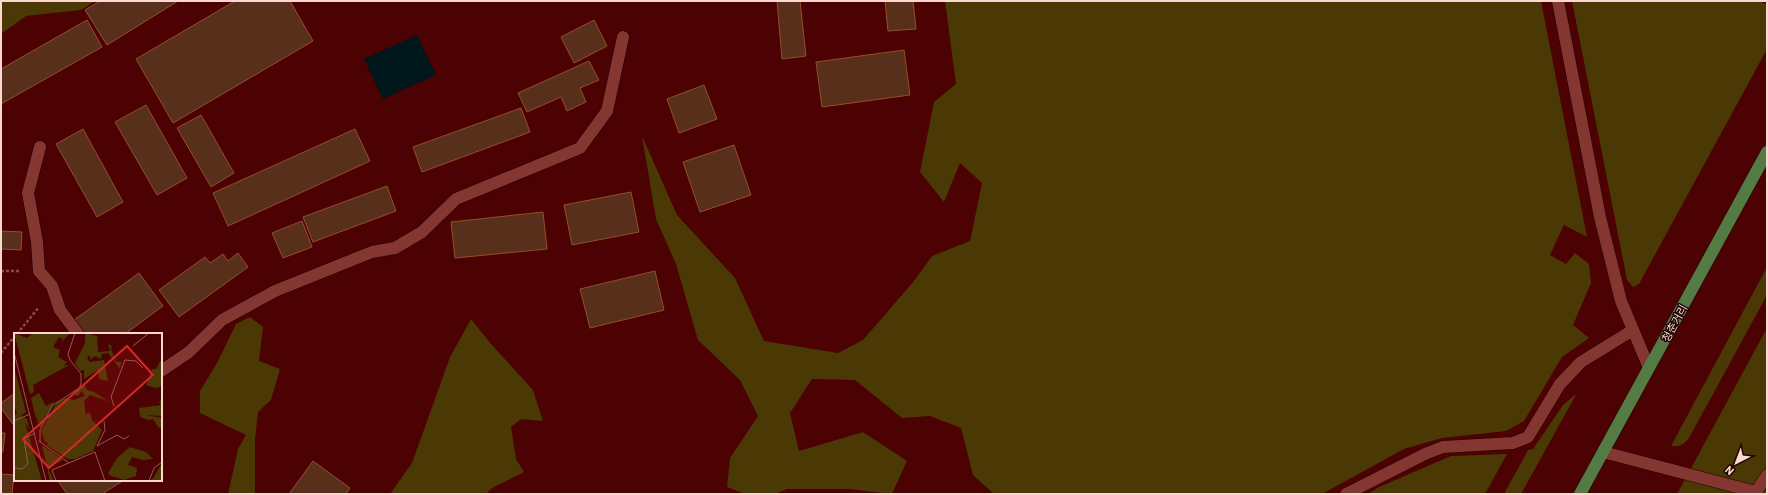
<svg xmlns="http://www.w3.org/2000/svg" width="1768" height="495" font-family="Barlow,'Noto Sans KR',sans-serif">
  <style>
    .green { fill: #4a3805 }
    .water { fill: #00181c }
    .building { fill: #572f1a; stroke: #954f29 }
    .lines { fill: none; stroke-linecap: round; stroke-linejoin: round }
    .minor-casing { stroke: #230101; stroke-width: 13 }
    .major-casing { stroke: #230101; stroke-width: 13 }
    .path { stroke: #894b4a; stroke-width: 2.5; stroke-dasharray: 3 2; stroke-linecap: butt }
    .minor { stroke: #833730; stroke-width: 12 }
    .major { stroke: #537b43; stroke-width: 12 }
    .labels { text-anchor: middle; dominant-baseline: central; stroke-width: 3; stroke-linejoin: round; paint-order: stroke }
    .street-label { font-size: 11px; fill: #fdd8d3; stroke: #200302 }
    .inset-road { fill: none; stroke: #935756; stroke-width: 1 }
    .view { fill: #d62828; fill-opacity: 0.15; stroke: #d62828; stroke-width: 2 }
    .inset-edge { fill: none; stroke: #fdd8d3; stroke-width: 2 }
  </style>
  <rect width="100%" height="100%" fill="#4c0102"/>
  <g class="green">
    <polygon points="1,1 95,1 81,10 26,16 1,34"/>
    <polygon points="945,1 1541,1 1587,237 1564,225 1550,255 1566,264 1575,253 1589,264 1591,283 1573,325 1589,338 1562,357 1524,421 1506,431 1442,438 1404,449 1322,494 994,494 973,475 961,428 930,416 902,418 855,380 812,379 790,413 799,451 863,432 907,461 892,494 850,489 787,489 775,494 745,494 727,487 730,458 758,416 740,380 698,340 676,264 656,219 642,136 677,215 735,278 764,341 838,353 863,340 914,281 932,256 970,241 982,183 960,163 944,202 920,172 934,102 956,84"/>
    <polygon points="1572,1 1758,1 1767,4 1767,49 1639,284 1633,287 1627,280"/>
    <path d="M1767 267V295L1689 438C1683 445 1680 447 1671 446Z"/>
    <polygon points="250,317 263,327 259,361 280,369 271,400 258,412 255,440 255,494 228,494 238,449 246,435 200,413 200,391 217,363 236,324"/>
    <polygon points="471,319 491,344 533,390 543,421 521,419 511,427 516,459 524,472 492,488 486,494 390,494 412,463 450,357"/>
    <polygon points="1767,328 1767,494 1677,494"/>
    <polygon points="1577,393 1521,494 1504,494 1528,450 1533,449 1563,405"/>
    <polygon points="1507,454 1485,494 1368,494 1379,487 1451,456"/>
  </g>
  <polygon class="water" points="417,35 436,75 383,99 364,59"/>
  <g class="building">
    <polygon points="100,1 178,1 107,45 85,10"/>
    <polygon points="235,1 290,1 313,41 173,123 136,59"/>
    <polygon points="777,1 800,1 806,56 782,59"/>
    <polygon points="885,1 913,1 916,29 888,31"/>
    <polygon points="87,20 102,47 1,104 1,69"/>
    <polygon points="594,20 607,46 574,63 561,37"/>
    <polygon points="904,50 910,95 822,107 816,62"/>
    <polygon points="589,61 599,80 580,88 586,102 567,111 561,97 527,112 518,93"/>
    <polygon points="704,85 717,119 679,133 667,99"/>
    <polygon points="146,105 187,178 157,195 115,122"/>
    <polygon points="521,108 530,132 422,172 413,147"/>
    <polygon points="201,115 234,173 211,187 177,128"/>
    <polygon points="83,129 123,202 97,217 56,144"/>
    <polygon points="355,129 370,161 228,226 213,193"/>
    <polygon points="734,145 751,195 700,212 683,162"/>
    <polygon points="387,186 396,211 313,242 303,217"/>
    <polygon points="631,192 639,232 572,245 564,205"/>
    <polygon points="543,212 547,249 455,258 451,222"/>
    <polygon points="302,221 312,247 283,258 272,233"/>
    <polygon points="1,231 22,232 21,250 1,249"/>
    <polygon points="238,253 248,267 179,317 159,290 205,257 210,263 223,254 228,261"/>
    <polygon points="655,271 664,310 590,328 580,289"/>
    <polygon points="139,273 163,306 125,334 84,334 74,320"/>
    <polygon points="15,393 15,427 1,408 1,403"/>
    <polygon points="1,433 5,433 3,452 1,452"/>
    <polygon points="313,461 350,488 346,494 289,494"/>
    <polygon points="1,474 14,475 12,494 1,494"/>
    <polygon points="60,480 124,480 102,494 67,494 58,481"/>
  </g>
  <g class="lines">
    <defs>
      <g id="minor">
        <polyline points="1558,1 1600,217 1621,301 1649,368"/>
        <polyline points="40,147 28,193 37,242 39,271 52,286 60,310 78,334"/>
        <polyline points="161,371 189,352 222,320 275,291 372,252 395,248 422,232 456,199 580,148 607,111 623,37"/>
        <polyline points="1603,452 1756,492 1767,475"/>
        <polyline points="1346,494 1425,454 1443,447 1513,443 1528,437 1560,384 1581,362 1633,330"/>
      </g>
      <polyline id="major" points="1580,494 1767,152"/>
    </defs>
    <use href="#minor" class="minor-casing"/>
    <use href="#major" class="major-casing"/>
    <g class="path">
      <polyline points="1,271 20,271"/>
      <polyline points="17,334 39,307"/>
      <polyline points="1,353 15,336"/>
    </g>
    <use href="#minor" class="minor"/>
    <use href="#major" class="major"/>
  </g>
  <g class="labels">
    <g class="street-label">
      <text transform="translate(1674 323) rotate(-61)">청춘거리</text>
    </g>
  </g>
  <g transform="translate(14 333)">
    <rect width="148" height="148" fill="#4c0102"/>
    <path d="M0 0 13 5 19 0H56L48 9 49 6 45 4 39 14 46 17 44 24 53 29 50 33 57 31 19 52 20 59 16 61ZM71 0 83 3 84 19 96 18 94 11 98 13 97 16 102 29H107L106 36 94 20 88 21 87 26 80 23 77 27 75 22 73 25 76 29 90 27 94 48 85 46 84 37 70 46V37L66 38 61 30 71 10ZM148 25V53L142 55 132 52 138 36H142ZM0 34 12 79 7 83 13 86 16 98 11 89 28 148H0V145L5 144H0V83L3 80 0 72ZM71 52 73 57 80 59 94 68 76 62 70 68 72 83 73 80H76L78 87 88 97 79 118 61 126H53L33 112 34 109H31L27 98 43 69 52 65 60 67 71 63 68 58 65 62 61 63 60 60ZM25 60 32 73 41 68 26 95 22 82 26 102 17 65ZM148 66V83L132 82 148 85V94L145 95 139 86 135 87 126 84 125 75 147 72 145 69ZM28 112 49 127 34 135 40 148H36ZM116 114 132 119 139 126 128 127 118 124 114 132 123 135 122 143 110 147 97 143 94 140 103 125ZM148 130V147L136 148 140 144Z" fill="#4a3805"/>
    <path class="inset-road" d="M119 13 135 0M0 19 32 148M100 73 97 64 111 27 122 28 129 35M0 88 16 81M90 88 91 97 83 113 103 102 110 106 115 103M25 108 55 130M26 109V97L38 73 65 55 67 51V41L56 27 54 21 61 0M0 135 8 136 14 131 10 106 21 100M42 148 38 137 81 119 91 148M135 148 140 135 148 129"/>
    <path class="view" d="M113 13 139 42 35 135 9 106Z"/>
    <rect width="148" height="148" class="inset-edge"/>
  </g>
  <rect width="1768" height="495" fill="none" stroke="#fdd8d3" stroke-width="4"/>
  <g transform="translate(1736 463) rotate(222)" stroke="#200302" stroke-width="3" paint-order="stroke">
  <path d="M0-3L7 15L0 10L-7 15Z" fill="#fdd8d3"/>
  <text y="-6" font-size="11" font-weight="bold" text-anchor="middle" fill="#fdd8d3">N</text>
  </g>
</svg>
